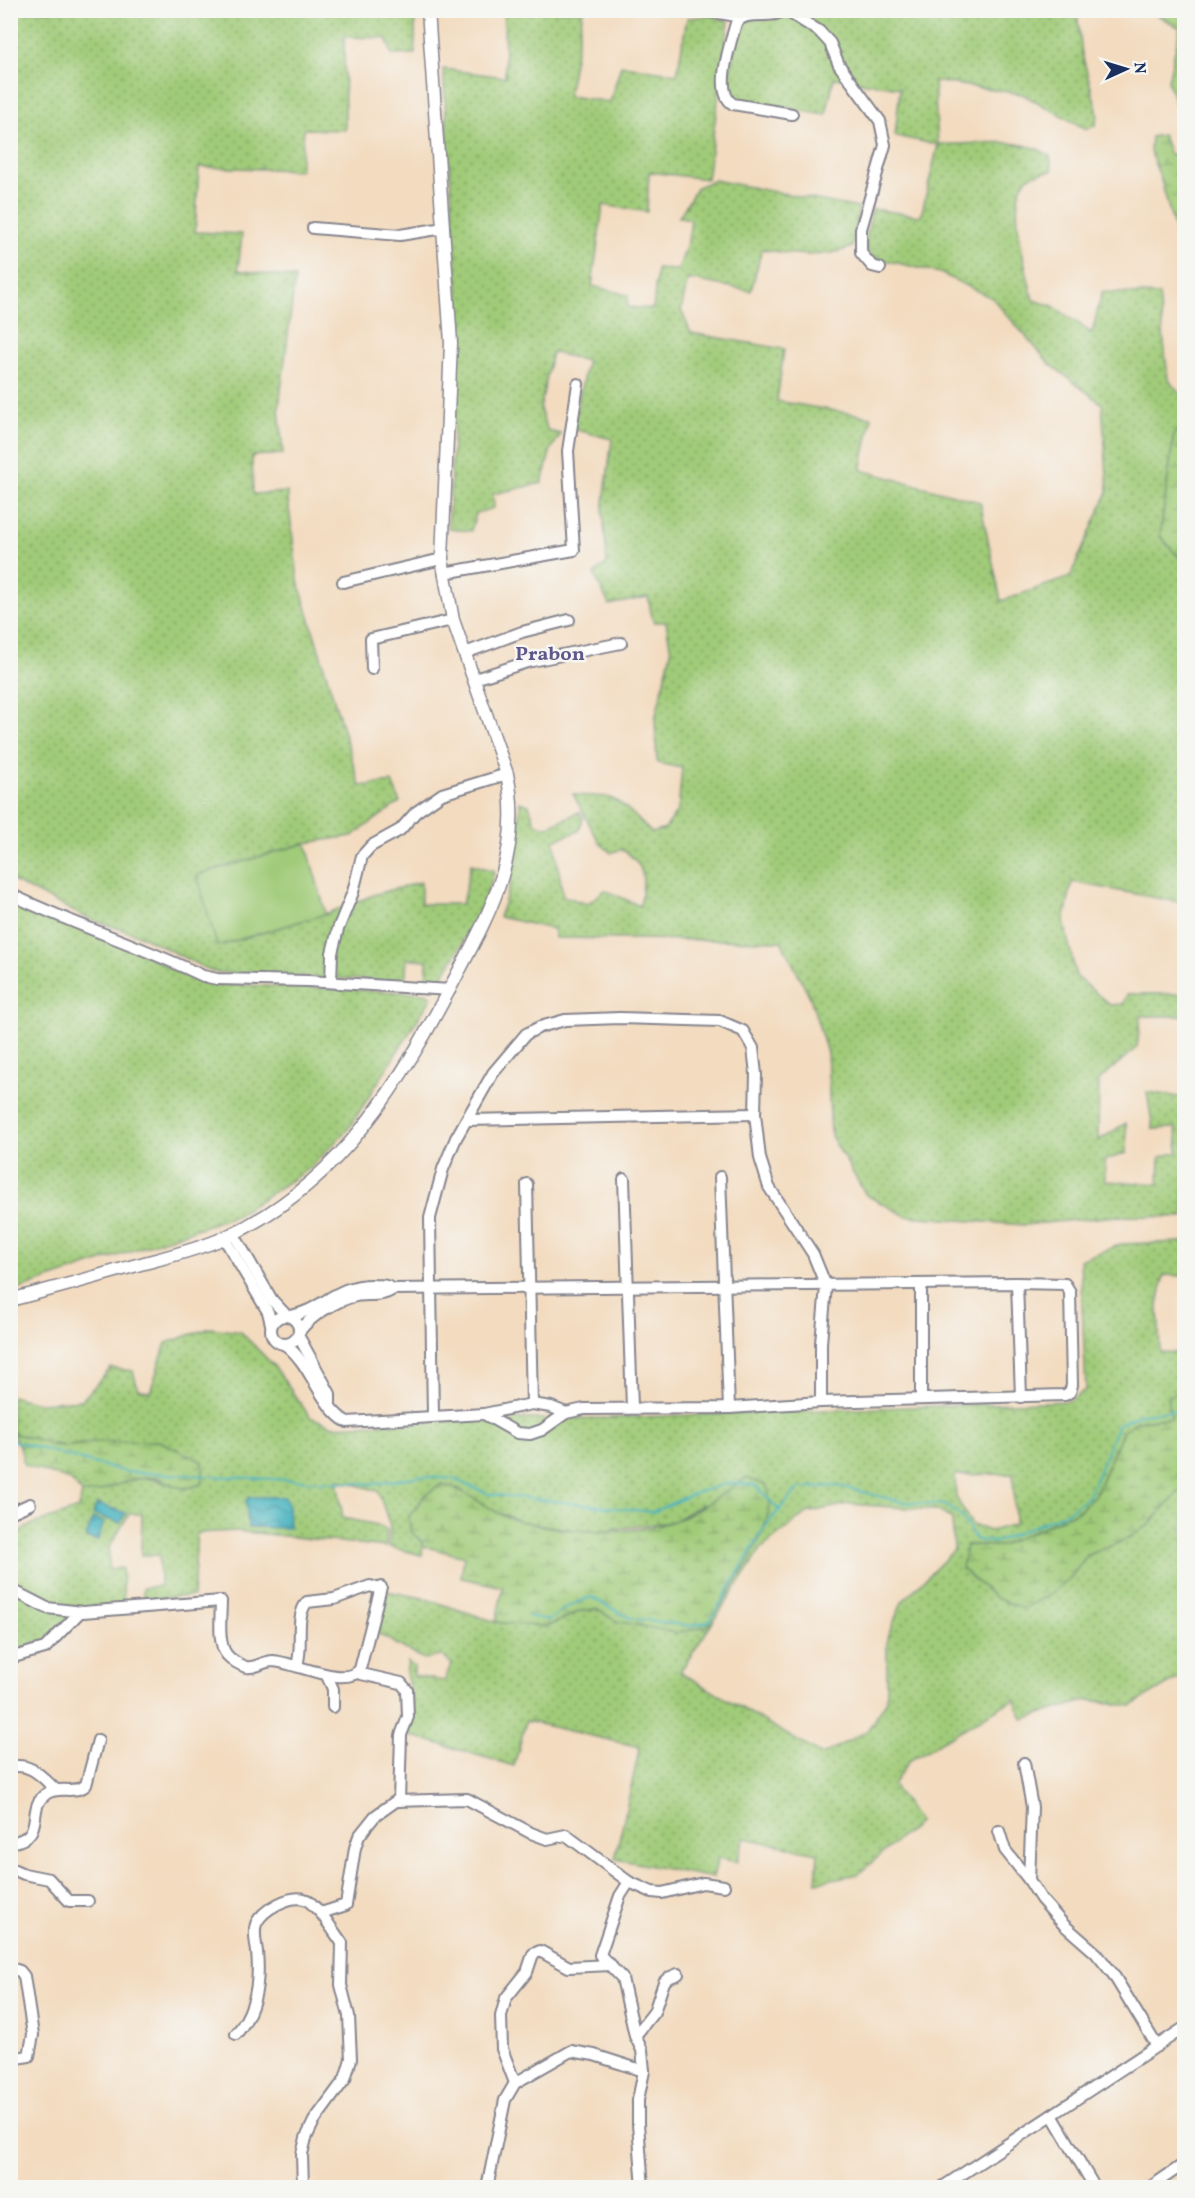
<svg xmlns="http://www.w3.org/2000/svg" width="1195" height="2198" font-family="Vollkorn,serif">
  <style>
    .grass { fill: url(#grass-dots); stroke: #5e7d6b; stroke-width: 1.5; fill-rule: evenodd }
    .wetland { fill: url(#wetland-marsh); stroke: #5e7d6b; stroke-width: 1.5 }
    .pitch { fill: #a0cb78; stroke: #5e7d6b; stroke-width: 1.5 }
    .water { fill: url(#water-waves); stroke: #30718e; stroke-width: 1.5 }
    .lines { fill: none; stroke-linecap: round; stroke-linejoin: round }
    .stream { stroke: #44b3bf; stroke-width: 2 }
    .minor-casing { stroke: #87858e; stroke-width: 14 }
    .tertiary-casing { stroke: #87858e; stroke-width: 15 }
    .minor { stroke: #fff; stroke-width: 10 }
    .tertiary { stroke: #fff; stroke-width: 12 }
    .labels { text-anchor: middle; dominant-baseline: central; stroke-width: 5; stroke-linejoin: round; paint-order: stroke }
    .quarter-label { font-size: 20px; font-weight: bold; fill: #60588a; stroke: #f6f6f2 }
  </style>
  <defs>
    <pattern id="grass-dots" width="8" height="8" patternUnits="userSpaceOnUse" patternTransform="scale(1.5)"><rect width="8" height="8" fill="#a0cb78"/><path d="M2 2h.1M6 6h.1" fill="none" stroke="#82a566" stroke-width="1.8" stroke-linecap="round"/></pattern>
    <pattern id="wetland-marsh" width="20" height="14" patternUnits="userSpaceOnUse" patternTransform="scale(1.5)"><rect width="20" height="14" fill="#a0cb78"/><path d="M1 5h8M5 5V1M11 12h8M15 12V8" fill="none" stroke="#82a566"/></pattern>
    <pattern id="water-waves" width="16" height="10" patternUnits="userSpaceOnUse" patternTransform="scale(1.5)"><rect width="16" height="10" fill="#44b3bf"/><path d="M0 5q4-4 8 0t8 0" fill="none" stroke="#38929e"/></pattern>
  </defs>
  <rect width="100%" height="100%" fill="#f6f6f2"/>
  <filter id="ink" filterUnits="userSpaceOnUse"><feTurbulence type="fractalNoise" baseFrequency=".0167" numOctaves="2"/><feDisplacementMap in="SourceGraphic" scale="12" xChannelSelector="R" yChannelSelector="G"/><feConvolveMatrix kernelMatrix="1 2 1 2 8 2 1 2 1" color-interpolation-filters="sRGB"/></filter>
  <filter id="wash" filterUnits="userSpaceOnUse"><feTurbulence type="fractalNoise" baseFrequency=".008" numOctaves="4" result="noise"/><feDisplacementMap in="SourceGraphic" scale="24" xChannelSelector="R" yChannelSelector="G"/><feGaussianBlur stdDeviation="1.35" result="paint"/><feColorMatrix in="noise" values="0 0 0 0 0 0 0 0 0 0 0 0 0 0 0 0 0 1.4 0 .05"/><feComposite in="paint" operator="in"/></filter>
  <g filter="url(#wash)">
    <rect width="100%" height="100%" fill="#f3dbbf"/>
    <g class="grass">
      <path d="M899 10 900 15 923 10 1077 12 1082 54 1098 114 1095 126 1086 129 1022 94 934 81 938 144C974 146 1019 134 1050 156L1052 171C1046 172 1035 173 1029 177 1003 194 1028 274 1033 300L1053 306 1092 333 1102 292 1159 295 1168 379 1184 398V424L1174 434 1160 536 1184 563V663H1181L1174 692 1184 696V903L1072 882 1064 922 1076 976 1110 1005 1123 1004 1127 994H1184V1016H1141L1137 1047 1099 1080 1098 1141 1126 1123 1127 1153 1105 1160V1181L1159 1184 1160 1157 1178 1152 1176 1128 1153 1129 1147 1092 1184 1098V1217L1117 1216 1024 1225 906 1216 866 1195 831 1136 827 1053 810 997 781 941 555 938 553 929 499 917C516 874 518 847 520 802L529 805 535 823 547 827 579 812 583 818 579 831 554 840 563 896 587 904 605 890 640 906C645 880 647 864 621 849L611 853 599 842 573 794C585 797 596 795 607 797 623 801 640 822 652 833L665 829 678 810 682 768 657 763 655 719 671 652 666 622H653L648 597 609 605 594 574 607 563 603 510 612 439 572 429 587 361 552 352 540 409 548 431 561 434 551 449 542 483 493 494 494 508 476 513 471 531 448 529 460 320 443 69 505 77 504 11H583L568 96 610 102 621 65 677 74 687 18 711 16 729 21 707 179 649 172 647 212 603 205 592 286 628 295 627 307 653 309 657 269 678 270 688 241 691 219 679 217 697 187 714 180 859 208 852 247C823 259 793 255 762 249L751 291 688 279 681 310 691 333 784 349 777 401 872 417 861 470 980 502 1001 601 1070 577 1108 491 1102 404 1050 364 992 298 940 273 872 257 865 245 872 209 921 216 938 145 895 136 900 88 834 78 826 115 742 101 732 96 727 86 740 22 750 19 779 18 788 11Z"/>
      <path d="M10 11H415V54L392 55 386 38 344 37 345 130 304 129 300 170 199 167 195 232 242 234 238 270 295 278 279 407 283 454 252 456 253 494 287 492 298 580 360 786 392 782 400 802 352 836 306 843 197 875 326 914 376 894 421 882V904H462L471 864 495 871C481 913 460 949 437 985L427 984V960L407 959 405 982 212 972 142 936 89 919 11 880Z"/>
      <polygon points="10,899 137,950 181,974 220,984 426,993 432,997 349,1128 309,1169 237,1215 11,1292"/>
      <path d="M1184 1242V1276L1164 1275 1158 1305 1160 1352 1184 1353V1388H1181L1172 1418 1137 1421 1123 1431 1095 1495 1080 1510 1001 1546 966 1545 1071 1577 1087 1555 1123 1541 1150 1524 1177 1493 1184 1490V1675L1131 1706 1088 1700 1023 1719 1014 1699 909 1761 893 1785 919 1822 858 1874 816 1882 818 1853 744 1838 737 1862 718 1858 713 1878 615 1859 640 1747 526 1721 514 1766 406 1734 412 1702 406 1672 408 1662 414 1667V1676L444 1681 452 1664 442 1656 423 1659 377 1633 387 1591 423 1598 496 1622 546 1627 581 1611 597 1609 616 1621 703 1504 672 1522 589 1532 522 1522 496 1512 457 1488 410 1531 423 1542 422 1555 389 1547 390 1526 378 1491 337 1479 343 1518 378 1525 387 1530 386 1547 236 1531 197 1533 193 1596 143 1599V1588L160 1586 159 1555H141L142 1514H129L109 1548V1569L122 1568 124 1605 84 1609 41 1644 11 1652 10 1566 14 1564 11 1553V1537L31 1525 78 1509 82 1493 145 1477 188 1489 93 1442 65 1447 12 1433 11 1396 39 1403 82 1400 111 1368 133 1371 138 1389 150 1392 166 1343 210 1328 241 1332 274 1366 310 1417 334 1426 457 1420 609 1418 1069 1401 1086 1389 1080 1260 1121 1244ZM1013 1474 1015 1524 990 1531 972 1525 956 1497 955 1475ZM848 1504 937 1510 952 1519 954 1550 902 1602 887 1638V1700L867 1731 822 1755 680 1672 761 1549 806 1513Z"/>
    </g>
    <g class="wetland">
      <polygon points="1150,11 1184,11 1184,130 1168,81 1180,28"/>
      <polygon points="1163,135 1170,155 1184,151 1184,264 1161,180 1150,151 1151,137"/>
      <polygon points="1184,424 1184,563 1160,536 1174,434"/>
      <polygon points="1181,1388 1184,1388 1184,1442 1179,1445 1184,1457 1184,1490 1177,1493 1150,1524 1123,1541 1087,1555 1071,1577 1051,1594 1023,1609 996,1598 962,1569 966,1545 1001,1546 1080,1510 1095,1495 1123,1431 1137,1421 1172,1418 1167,1398"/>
      <path d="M12 1433 65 1447 93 1442 159 1441 203 1462V1483C172 1497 172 1476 145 1477 124 1478 104 1495 82 1493L70 1480 24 1465 21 1450Z"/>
      <path d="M746 1478 766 1485C783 1524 727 1592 707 1626L676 1633 616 1621 597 1609 580 1611 546 1627 496 1622 503 1587 461 1578 464 1557 423 1546V1542L410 1531 409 1516 425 1495 442 1484C471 1491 491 1515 520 1521 565 1532 625 1537 670 1522 695 1515 724 1492 746 1478Z"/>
    </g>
    <polygon class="pitch" points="306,843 326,914 217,946 197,875"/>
    <g class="water">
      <polygon points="251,1497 284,1497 288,1504 289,1528 248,1527 246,1500"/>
      <polygon points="97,1504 126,1513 120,1523 93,1514"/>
      <polygon points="93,1518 104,1522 97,1541 86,1537"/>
    </g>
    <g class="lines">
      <g class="stream">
        <polyline points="10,1440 126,1472 375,1484 419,1476 453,1479 489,1494 653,1512 690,1495 728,1483 755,1485 779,1510"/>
        <polyline points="528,1616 549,1620 569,1606 591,1597 630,1618 691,1626 710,1621 766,1525 799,1488 839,1486 902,1502 946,1505 962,1517 976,1540 995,1542 1066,1513 1089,1496 1118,1424 1142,1414 1184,1409"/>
      </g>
    </g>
  </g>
  <g filter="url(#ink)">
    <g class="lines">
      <defs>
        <g id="minor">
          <polyline points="701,10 743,17"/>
          <path d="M784 10C769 21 749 8 736 23 731 42 713 92 733 104L792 114"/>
          <polyline points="785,10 819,31 830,43 839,65 880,121 885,145 861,229 861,253 872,266 880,268"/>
          <polyline points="313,228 400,235 444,228"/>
          <polyline points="444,573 574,550 568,451 578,384"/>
          <polyline points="343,582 442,559"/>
          <polyline points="465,653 522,632 569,620"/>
          <polyline points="372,669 371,639 453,620"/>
          <polyline points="475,679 527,662 621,643"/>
          <path d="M10 894C73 925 140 945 203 976L217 979 308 981 450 990"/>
          <polyline points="331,982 332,953 338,929 353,892 362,856 371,846 400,830 416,812 442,794 507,774"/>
          <polyline points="466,1120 755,1114"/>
          <polyline points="720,1177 729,1408"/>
          <polyline points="624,1179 632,1407"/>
          <polyline points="527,1184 532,1404"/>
          <polyline points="233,1233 272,1300 286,1315"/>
          <polyline points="224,1238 268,1312 271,1324"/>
          <polyline points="1017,1283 1021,1397"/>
          <polyline points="921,1285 921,1398"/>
          <circle cx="285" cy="1330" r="14"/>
          <path d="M290 1316C322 1311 335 1284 374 1285 381 1285 387 1285 393 1289L1017 1283 1065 1284 1070 1292 1072 1385 1070 1392 1065 1395 821 1402"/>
          <path d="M299 1332C310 1316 337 1300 356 1296 368 1294 383 1297 393 1289"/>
          <polyline points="298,1335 330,1394 330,1403"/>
          <path d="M284 1344C311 1362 320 1407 347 1422L484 1414 532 1404 551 1407 566 1413"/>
          <polyline points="433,1416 430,1218 443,1169 456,1138 493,1073 526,1034 540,1027 565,1020 620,1018 720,1021 743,1031 753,1048 756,1074 755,1114 760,1158 769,1187 813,1254 826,1286 821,1343 821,1402 729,1408 584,1409 566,1413 542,1430 530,1434 517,1433 484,1414"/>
          <polyline points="10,1513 30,1504"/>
          <path d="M10 1589 47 1608 83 1612 221 1601C221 1615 217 1644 227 1655 231 1660 240 1665 246 1667 256 1669 263 1661 273 1661 294 1662 347 1689 360 1669L381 1587"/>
          <polyline points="10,1658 45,1648 80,1612"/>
          <path d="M297 1665C304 1645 294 1618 307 1602L334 1599 370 1586 380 1589"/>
          <polyline points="357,1673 401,1683 407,1690 408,1717 401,1735 399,1801"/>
          <polyline points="327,1676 333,1689 333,1707"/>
          <polyline points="1024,1763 1032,1807 1029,1880 1041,1899 1064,1925 1096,1953 1113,1974 1157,2046"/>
          <path d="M10 1767C31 1762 42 1777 56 1790"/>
          <polyline points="999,1831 1005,1850 1029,1880"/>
          <path d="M10 1843C48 1837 25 1808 46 1794 58 1785 75 1795 86 1785L98 1740"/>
          <polyline points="10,1868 24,1874 49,1879 69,1901 88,1901"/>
          <polyline points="629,1882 620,1896 600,1955 622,1978 635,2036 642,2050 644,2071 638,2100 638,2124 643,2188"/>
          <polyline points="10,1968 20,1971 24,1976 33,2035 29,2056 10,2059"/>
          <path d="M236 2034C256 2011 260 1982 257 1952 256 1943 253 1933 256 1924 262 1910 291 1893 307 1900 312 1903 316 1909 321 1913"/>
          <polyline points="635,2036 654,2012 664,1982 668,1978 678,1974"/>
          <polyline points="515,2083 502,2049 501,2016 506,1998 527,1972 533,1954 540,1951 569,1967 611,1965"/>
          <polyline points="1052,2115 1095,2188"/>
          <polyline points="303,2188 302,2154 306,2138 314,2121 345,2079 351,2059 349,2016 341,1985 342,1943 321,1913 346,1905 355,1848 359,1836 375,1816 396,1801 467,1799 531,1833 547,1839 566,1835 629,1882 652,1892 662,1893 703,1883 724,1886"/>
          <polyline points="487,2188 505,2100 515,2083 571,2051 594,2055 644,2071"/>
          <polyline points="941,2188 1184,2028"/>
          <polyline points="1149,2188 1184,2164"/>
        </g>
        <path id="tertiary" d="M10 1300C53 1289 95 1277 137 1265 166 1257 197 1250 224 1238 342 1184 401 1082 459 971 493 907 523 849 507 774L453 620 442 559 451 343 428 10"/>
      </defs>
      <use href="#minor" class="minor-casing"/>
      <use href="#tertiary" class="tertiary-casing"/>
      <use href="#minor" class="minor"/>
      <use href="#tertiary" class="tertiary"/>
    </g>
  </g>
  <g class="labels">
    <g class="quarter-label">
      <text x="550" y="655">Prabon</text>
    </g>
  </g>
  <rect width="1195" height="2198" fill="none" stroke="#f6f6f2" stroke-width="36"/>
  <g transform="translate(1126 69) rotate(86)" stroke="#f6f6f2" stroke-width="4.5" paint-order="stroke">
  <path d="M0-4.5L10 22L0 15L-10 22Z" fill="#1b2f5e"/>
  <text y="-9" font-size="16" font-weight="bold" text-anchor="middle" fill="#1b2f5e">N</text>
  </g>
</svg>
